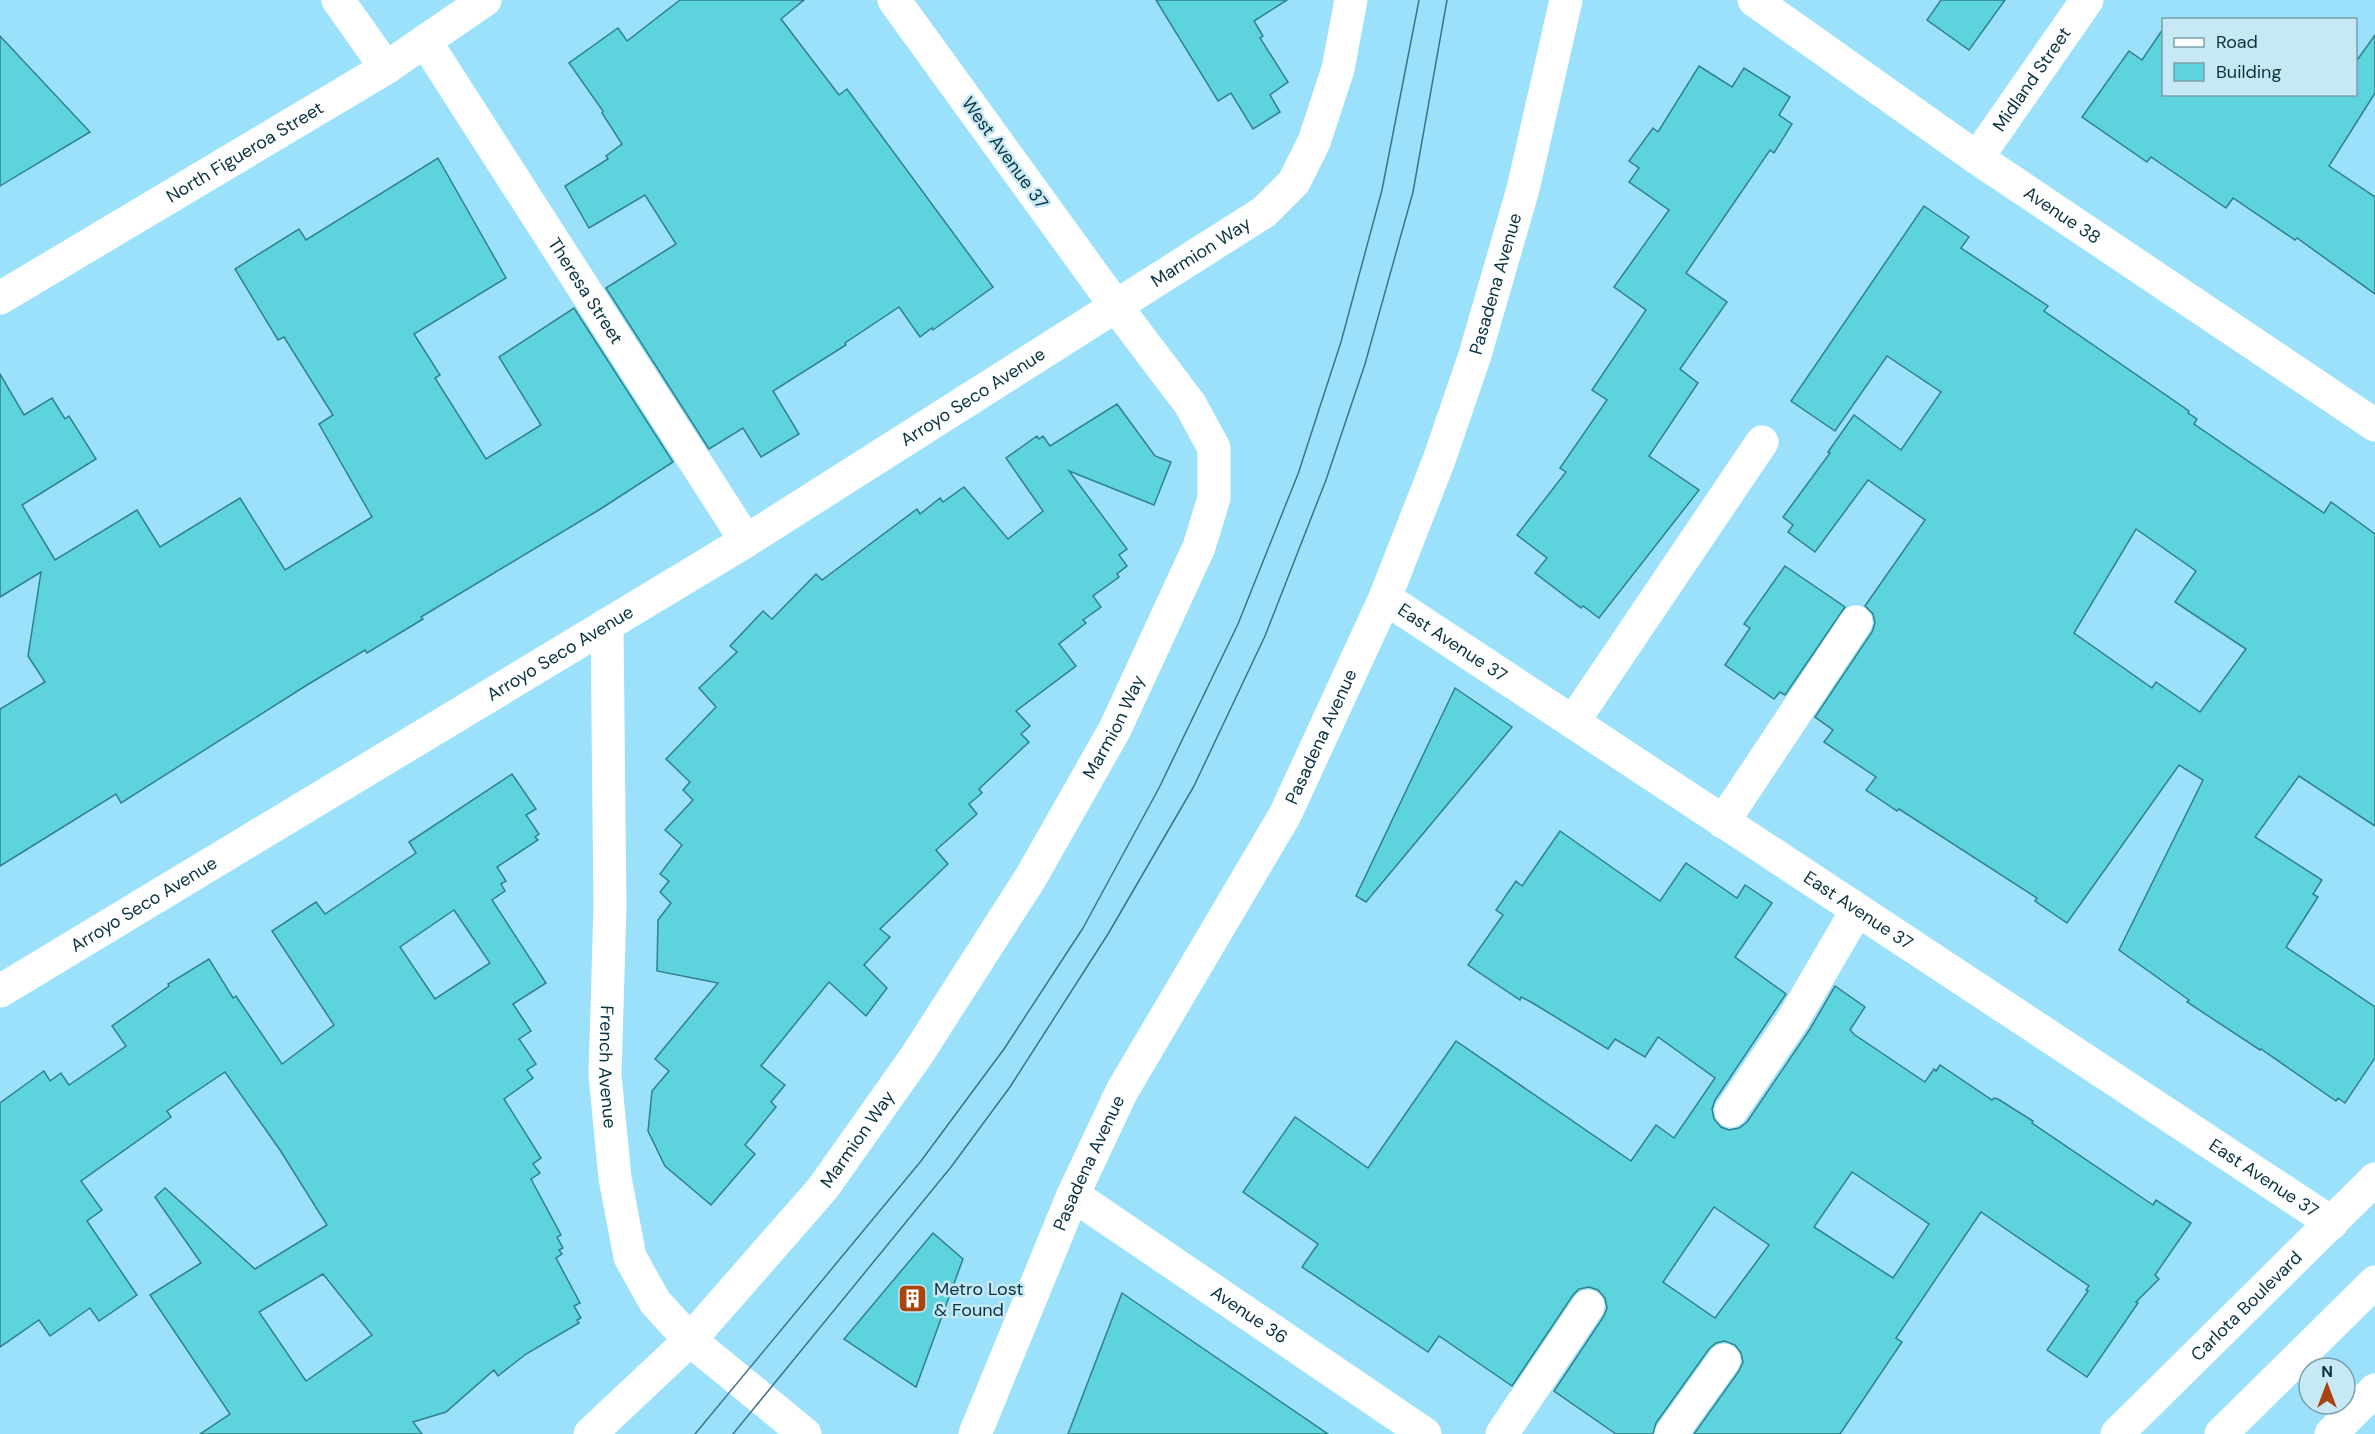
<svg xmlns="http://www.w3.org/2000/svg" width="2375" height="1434" font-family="'DM Sans',sans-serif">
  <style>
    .building { fill: #5dd3dd; stroke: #308189; stroke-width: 1.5; fill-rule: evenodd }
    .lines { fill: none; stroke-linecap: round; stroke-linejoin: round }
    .minor { stroke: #fff; stroke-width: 33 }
    .major { stroke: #fff; stroke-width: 33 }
    .highway { stroke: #fff; stroke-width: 33 }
    .tram { stroke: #3f7384; stroke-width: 1.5 }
    .labels { text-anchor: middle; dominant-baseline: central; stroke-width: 5; stroke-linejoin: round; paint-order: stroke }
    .street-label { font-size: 18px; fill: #0a3340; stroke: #c7e8f5 }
    .poi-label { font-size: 18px; fill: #0a3340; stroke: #c7e8f5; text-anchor: start }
  </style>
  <rect width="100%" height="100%" fill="#9be1fb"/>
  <g class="building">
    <polygon points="680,0 804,0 781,19 839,95 847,89 993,287 933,330 932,328 920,337 899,307 845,343 846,345 773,391 799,434 761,457 743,428 709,449 606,288 676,244 645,195 589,228 565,186 608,159 606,156 622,144 602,113 603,111 569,63 618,28 627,41"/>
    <polygon points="1156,0 1287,0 1254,21 1263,36 1260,38 1288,82 1270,95 1280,112 1253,129 1231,93 1218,101"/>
    <polygon points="1941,0 2005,0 1969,50 1927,20"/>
    <polygon points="2163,29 2163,94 2355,94 2355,63 2375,35 2375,93 2329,166 2375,197 2375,294 2297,238 2295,240 2233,198 2226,208 2151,157 2147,162 2082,117 2129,51 2142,60"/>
    <polygon points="0,36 90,132 0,186"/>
    <polygon points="1699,66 1732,87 1744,68 1790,97 1779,115 1792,124 1774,153 1770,150 1686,273 1727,302 1680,369 1698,383 1649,456 1699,490 1599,618 1583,606 1581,608 1535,573 1547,558 1517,535 1566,472 1560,468 1607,400 1592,390 1646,310 1614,287 1669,210 1629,182 1639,168 1629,161 1653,128 1658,132"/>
    <polygon points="438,158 506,278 414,334 440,375 435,378 486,459 541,425 499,357 574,308 673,462 602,508 421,617 423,619 367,653 365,650 307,685 121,803 116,794 0,866 0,709 45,682 28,656 41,572 0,597 0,374 24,415 52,398 65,419 69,416 96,459 22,505 55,560 137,510 160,547 240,498 285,570 372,517 319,424 333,415 284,337 278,340 235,269 299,229 306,240"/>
    <path d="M1924 206 1969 237 1961 248 2048 306 2044 311 2189 411 2188 413 2197 419 2194 424 2324 513 2331 502 2375 534V826L2299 776 2255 837 2322 880 2313 894 2318 897 2286 947 2375 1007V1058L2345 1103 2338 1098 2336 1101 2261 1049 2260 1050 2187 1002 2189 1000 2119 950 2203 780 2179 765 2067 923 2035 901 2037 898 1899 809 1897 811 1866 790 1876 777 1824 742 1833 730 1815 717 1872 632 1875 623 1873 614 1865 606 1925 520 1868 480 1815 552 1788 532 1793 525 1783 517 1830 453 1828 452 1854 415 1901 450 1941 392 1887 356 1835 431 1791 401ZM2136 529 2196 571 2175 602 2246 649 2200 712 2156 682 2152 688 2074 633Z"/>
    <polygon points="1117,404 1155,456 1171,462 1154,505 1069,471 1127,549 1119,555 1127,566 1117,574 1119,577 1093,596 1101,607 1083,620 1086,623 1059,644 1076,666 1016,711 1030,726 1021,734 1029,742 979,789 982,793 969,804 977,814 936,850 948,864 880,929 890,937 864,965 887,988 866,1016 829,982 761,1066 785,1085 771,1102 776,1107 745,1145 755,1154 711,1205 665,1166 648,1131 652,1091 669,1071 655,1059 718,983 657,971 658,920 671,903 660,892 669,881 660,874 682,845 665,830 693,800 683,790 690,782 666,759 716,707 699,688 737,652 730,646 763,611 772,619 816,574 822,580 917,509 920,514 940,498 943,502 964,487 1008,539 1043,511 1006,458 1037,436 1039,439 1043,436 1050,446"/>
    <polygon points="1785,566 1845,607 1785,695 1780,692 1774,699 1725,665 1750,628 1744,624"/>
    <polygon points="1455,688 1512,727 1366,902 1356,896"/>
    <path d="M512 774 536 809 526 815 539 834 535 837 538 840 497 867 506 881 501 884 505 891 492 900 546 983 513 1004 531 1031 519 1039 536 1064 527 1070 533 1078 504 1099 541 1158 533 1164 540 1173 531 1179 561 1235 557 1237 563 1248 559 1250 562 1254 556 1258 580 1303 574 1306 581 1318 577 1320 579 1323 526 1354 498 1376 494 1370 446 1412 413 1422 422 1434H200L230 1414 150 1295 201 1263 155 1197 165 1188 255 1269 327 1225 280 1150 225 1072 167 1111 171 1117 81 1181 102 1210 87 1221 137 1295 99 1321 90 1308 50 1336 39 1320 0 1347V1103L44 1071 50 1081 61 1073 69 1085 126 1046 112 1026 169 986 168 984 209 959 233 998 236 996 282 1064 334 1025 272 931 316 902 325 914 416 853 409 842ZM454 910 490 963 435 999 400 947ZM323 1274 372 1335 306 1381 259 1312Z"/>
    <path d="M1560 831 1660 901 1686 863 1737 898 1745 885 1772 903 1735 957 1786 994 1715 1100 1712 1109 1714 1119 1721 1127 1729 1130 1739 1128 1747 1122 1810 1029 1835 986 1865 1007 1850 1030 1855 1035 1925 1082 1934 1069 1936 1071 1940 1065 1992 1100 1994 1098 1998 1099 2033 1121 2032 1123 2153 1205 2156 1200 2191 1223 2155 1275 2159 1279 2136 1302 2138 1303 2087 1377 2047 1350 2088 1291 2086 1290 2089 1286 1981 1212 1896 1338 1902 1342 1840 1434H1694L1739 1371 1743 1362 1741 1353 1735 1345 1725 1341 1716 1343 1709 1349 1656 1423 1653 1434H1616L1554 1391 1604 1316 1607 1308 1605 1298 1598 1290 1589 1287 1579 1289 1573 1295 1512 1386 1439 1336 1428 1352 1302 1267 1318 1244 1243 1192 1295 1117 1368 1168 1456 1041 1631 1161 1656 1125 1674 1138 1715 1078 1658 1037 1645 1057 1615 1039 1608 1049 1531 1002 1521 997 1520 1000 1468 965 1503 915 1496 910 1516 881 1522 886ZM1852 1172 1929 1224 1893 1278 1814 1227ZM1714 1207 1769 1245 1715 1318 1663 1282Z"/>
    <polygon points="933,1233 963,1259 916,1387 844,1339"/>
    <polygon points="1122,1293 1328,1434 1068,1434"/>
  </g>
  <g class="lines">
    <g class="minor">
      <polyline points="338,0 386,68"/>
      <path id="s1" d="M1754 0 1977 158 2375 425"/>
      <path id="s2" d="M425 41 746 541"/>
      <path id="s3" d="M1977 158 2087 0"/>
      <path id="s4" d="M1385 598 2332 1223"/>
      <path id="s5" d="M607 625 610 907 605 1075 615 1178 630 1257 655 1302 690 1340 805 1434"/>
      <polyline points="1573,722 1762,442"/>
      <polyline points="1723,822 1856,622"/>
      <path id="s6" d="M0 991 746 541 1264 212 1294 182 1314 142 1338 69 1351 0"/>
      <polyline points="1731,1111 1794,1018 1857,910"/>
      <path id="s7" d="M1073 1195 1425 1434"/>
      <path id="s8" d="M590 1434 690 1340 823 1188 917 1055 1031 877 1115 729 1199 547 1214 498V448L1190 404 1115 305 894 0"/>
      <polyline points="1502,1434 1588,1306"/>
      <polyline points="1671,1434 1724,1360"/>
      <path id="s9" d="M2117 1434 2375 1179"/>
    </g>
    <g class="major">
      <path id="s10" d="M0 298 386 68 485 0"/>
      <path id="s11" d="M975 1434 1073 1195 1122 1091 1285 815 1385 598 1439 460 1475 355 1523 189 1566 0"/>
    </g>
    <g class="highway">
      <polyline points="2221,1434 2375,1282"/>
      <polyline points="2331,1434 2375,1390"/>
    </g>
    <g class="tram">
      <polyline points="695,1434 921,1161 1004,1049 1083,928 1159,788 1238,624 1298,474 1341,342 1382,190 1419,0"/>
      <polyline points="733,1434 951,1167 1010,1087 1108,934 1194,786 1265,636 1326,480 1365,364 1413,192 1447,0"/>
    </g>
  </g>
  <defs>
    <symbol id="building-square" viewBox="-11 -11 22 22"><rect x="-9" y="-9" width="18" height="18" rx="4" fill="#a8440e" stroke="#c7e8f5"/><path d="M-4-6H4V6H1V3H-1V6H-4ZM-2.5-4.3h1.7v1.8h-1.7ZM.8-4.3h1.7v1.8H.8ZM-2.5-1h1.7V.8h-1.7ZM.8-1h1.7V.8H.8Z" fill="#fff"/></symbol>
  </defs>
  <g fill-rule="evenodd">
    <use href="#building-square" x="896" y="1282" width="33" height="33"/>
  </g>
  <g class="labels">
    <g class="street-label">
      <text stroke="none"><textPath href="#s3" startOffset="96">Midland Street</textPath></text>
      <text stroke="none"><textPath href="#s10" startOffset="285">North Figueroa Street</textPath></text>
      <text transform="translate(1005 153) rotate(54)">West Avenue 37</text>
      <text stroke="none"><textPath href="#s1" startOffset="376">Avenue 38</textPath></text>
      <text stroke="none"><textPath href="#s6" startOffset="1410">Marmion Way</textPath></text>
      <text stroke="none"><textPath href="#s11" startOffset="1266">Pasadena Avenue</textPath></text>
      <text stroke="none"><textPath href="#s2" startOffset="297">Theresa Street</textPath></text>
      <text stroke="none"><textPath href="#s6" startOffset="1140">Arroyo Seco Avenue</textPath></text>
      <text stroke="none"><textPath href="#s4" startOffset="81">East Avenue 37</textPath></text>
      <text stroke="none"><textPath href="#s6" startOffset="654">Arroyo Seco Avenue</textPath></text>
      <text stroke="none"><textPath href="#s8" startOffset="885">Marmion Way</textPath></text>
      <text stroke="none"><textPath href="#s11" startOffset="780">Pasadena Avenue</textPath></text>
      <text stroke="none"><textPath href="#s6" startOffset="168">Arroyo Seco Avenue</textPath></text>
      <text stroke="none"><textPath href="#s4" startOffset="567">East Avenue 37</textPath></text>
      <text stroke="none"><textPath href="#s5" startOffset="442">French Avenue</textPath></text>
      <text stroke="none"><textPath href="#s8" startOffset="399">Marmion Way</textPath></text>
      <text stroke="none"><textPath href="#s11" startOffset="294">Pasadena Avenue</textPath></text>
      <text stroke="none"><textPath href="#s4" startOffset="1053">East Avenue 37</textPath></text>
      <text stroke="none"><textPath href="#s9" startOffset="182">Carlota Boulevard</textPath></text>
      <text stroke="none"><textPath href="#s7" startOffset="213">Avenue 36</textPath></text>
    </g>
    <g class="poi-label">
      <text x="934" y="1289">Metro Lost<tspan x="934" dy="21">&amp; Found</tspan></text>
    </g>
  </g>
  <rect x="2162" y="18" width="195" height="78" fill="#c7e8f5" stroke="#7ba0ad" stroke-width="1.5"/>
  <rect x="2174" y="38" width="30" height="9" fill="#ffffff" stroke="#7ba0ad" stroke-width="1.5"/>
  <text x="2216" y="48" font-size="18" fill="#0a3340">Road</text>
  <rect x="2174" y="63" width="30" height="18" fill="#5dd3dd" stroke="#7ba0ad" stroke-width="1.5"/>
  <text x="2216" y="78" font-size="18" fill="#0a3340">Building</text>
  <g transform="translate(2327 1386)"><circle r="28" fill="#c7e8f5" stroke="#7ba0ad" stroke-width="1.5"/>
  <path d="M0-4.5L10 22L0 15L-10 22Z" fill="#a8440e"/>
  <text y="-9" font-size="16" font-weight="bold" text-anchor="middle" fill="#0a3340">N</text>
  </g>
</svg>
